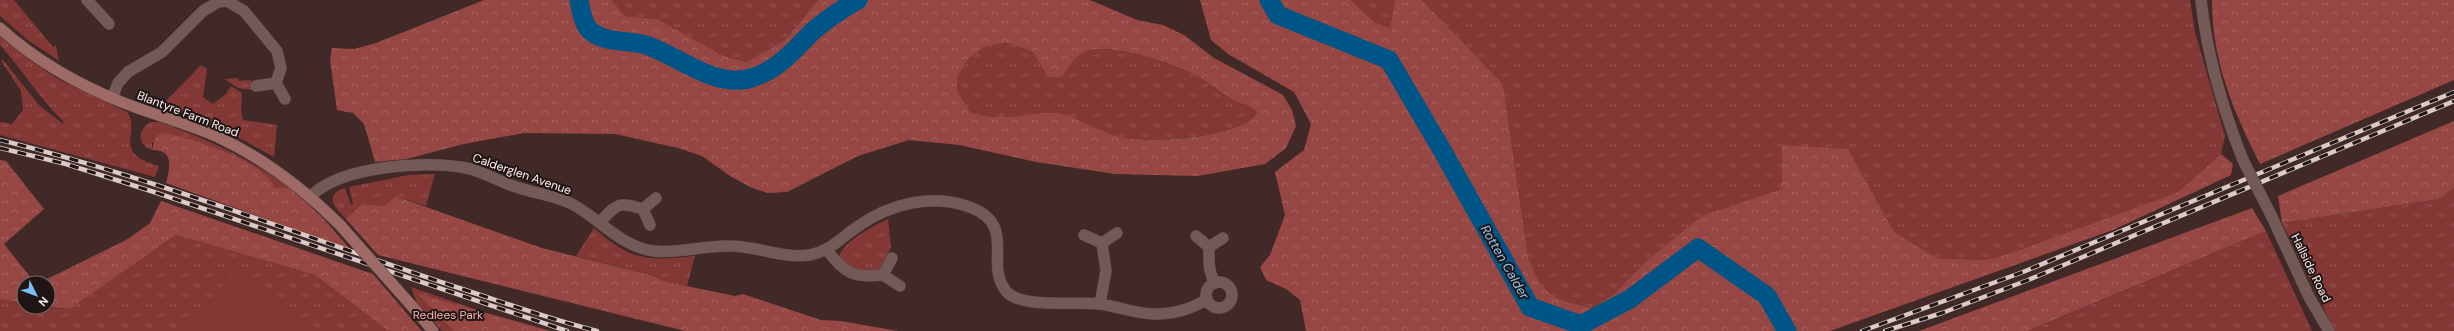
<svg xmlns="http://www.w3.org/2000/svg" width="2454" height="331" font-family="'DM Sans',sans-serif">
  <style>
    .grass { fill: url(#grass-tufts) }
    .forest { fill: url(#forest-crowns); fill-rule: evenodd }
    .garden { fill: #833836 }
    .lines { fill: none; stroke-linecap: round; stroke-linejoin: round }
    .river { stroke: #005587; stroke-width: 19 }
    .minor-casing { stroke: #5a4645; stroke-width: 12 }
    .secondary-casing { stroke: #5a4645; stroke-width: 12 }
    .minor { stroke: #745a57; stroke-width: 11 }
    .secondary { stroke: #9d6a66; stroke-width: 11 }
    .rail-casing { stroke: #dbcac8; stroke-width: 4.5 }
    .rail { stroke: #1f1514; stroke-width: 3; stroke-dasharray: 9; stroke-linecap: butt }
    .minor-bridge-casing { stroke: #5a4645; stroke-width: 12; stroke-linecap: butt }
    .secondary-bridge-casing { stroke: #5a4645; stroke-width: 12; stroke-linecap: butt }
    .minor-bridge { stroke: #745a57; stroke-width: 11 }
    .secondary-bridge { stroke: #9d6a66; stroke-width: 11 }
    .labels { text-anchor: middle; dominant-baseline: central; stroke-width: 4; stroke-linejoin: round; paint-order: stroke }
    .street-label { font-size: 12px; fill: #ffefed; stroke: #1f1514 }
    .park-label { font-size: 12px; fill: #f8b2ad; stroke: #1f1514 }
    .water-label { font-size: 13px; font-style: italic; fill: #90c5f0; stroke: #1f1514 }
  </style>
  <defs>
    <pattern id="grass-tufts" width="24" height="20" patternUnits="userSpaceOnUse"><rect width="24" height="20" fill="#833836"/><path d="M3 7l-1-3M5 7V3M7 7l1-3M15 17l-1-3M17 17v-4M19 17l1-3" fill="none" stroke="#965553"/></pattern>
    <pattern id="forest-crowns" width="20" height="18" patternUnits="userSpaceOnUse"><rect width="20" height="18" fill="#964643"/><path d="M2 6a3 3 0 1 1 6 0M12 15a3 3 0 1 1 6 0" fill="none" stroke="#a6615e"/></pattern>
  </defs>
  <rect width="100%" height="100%" fill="#402927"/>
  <g class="grass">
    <polygon points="0,0 14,0 53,47 56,46 59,61 28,40 0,16"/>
    <polygon points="612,0 818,0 785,40 747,62 724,56 657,19 625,16"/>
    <polygon points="1351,0 1395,0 1390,28 1374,22"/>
    <path d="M1422 0H2190L2195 32 2225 136 2221 154 2178 192 2008 254 1986 260 1937 258 1894 232 1848 149 1782 146 1783 189 1703 215 1648 259 1614 294 1593 308C1553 299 1542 296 1528 256L1503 84Z"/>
    <path d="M0 36 30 60 58 79 127 112C142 133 110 152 159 166L155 177 0 135V122L12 124 23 110 21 91 1 61 3 60 39 105 62 123 64 122C39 99 23 70 0 45Z"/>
    <path d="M1007 43 1033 52 1047 76H1063C1069 66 1074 58 1085 52 1105 42 1162 60 1182 69 1200 76 1215 88 1231 99 1242 106 1246 101 1257 113 1239 138 1150 144 1121 137 1102 133 1074 115 1058 113 1038 111 1018 118 998 117 989 117 979 114 971 113L957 90V77L969 58 987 46Z"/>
    <polygon points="201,65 207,69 203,97 213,104 226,94 231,86 242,93 241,110 243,120 277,125 274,157 225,130 161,106"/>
    <polygon points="238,78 239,81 251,80 253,90 238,88 224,79"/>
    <path d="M151 122H160C207 139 249 158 290 188H274L261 172 239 159 196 142 152 143V150C136 145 138 128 151 122Z"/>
    <path d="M435 174 426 206 395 196 385 206 362 204 346 219C338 210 325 200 339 190L345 188 351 205 353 204 349 187 409 175Z"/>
    <polygon points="2454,188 2454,331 2335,331 2282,223 2439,199"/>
    <path d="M888 219 891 247 882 268C866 275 850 269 839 258 839 244 876 224 888 219Z"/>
    <path d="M594 228C631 261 647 261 695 256L687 286 667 282 651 275 576 256Z"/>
    <polygon points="2266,231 2312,331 2028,331 2055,320"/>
    <polygon points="176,235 315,275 388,331 0,331 0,299 24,303 24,307 70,309"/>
    <polygon points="411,287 538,331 442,331 417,303"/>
  </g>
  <g class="forest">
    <path d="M484 0H612L625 16 657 19 724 56 747 62 785 40 818 0H1090L1137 20 1163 25 1184 35 1214 58 1283 95 1292 110 1296 126 1286 148 1265 164 1198 176 1115 174 1036 162 959 145 909 140 858 156 787 192 767 193 750 187 730 176 702 156 678 148 615 134 524 133 464 144 406 159 375 162 364 124 353 113 337 110 330 60 332 48 354 49 376 43ZM1007 43 1033 52 1047 76 1056 78 1063 76C1069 66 1074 58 1085 52 1105 42 1162 60 1182 69 1200 76 1215 88 1231 99 1242 106 1248 102 1257 113 1240 138 1150 144 1121 137 1102 133 1074 115 1058 113 1038 111 1018 118 998 117 989 117 979 114 971 113L957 90V77L969 58 987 46Z"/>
    <path d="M1200 0H1351L1374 22 1390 28 1395 0H1422L1503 84 1528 256C1542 296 1553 299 1593 308L1614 294 1648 259 1703 215 1782 189V145L1848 149 1894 232 1937 258 1986 260 2008 254 2178 192 2221 154 2233 164 2231 175 2113 230 1830 331H1306L1300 300 1286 289 1266 280 1260 267 1270 255 1285 215 1275 172 1304 150 1311 124 1294 92 1228 54 1211 40Z"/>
    <path d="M2212 0H2454V80L2260 164C2233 111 2212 61 2212 0Z"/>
    <polygon points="2454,121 2454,188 2439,199 2282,223 2278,196"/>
    <path d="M165 133C188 137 269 163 274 188H290L322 217 351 250 166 183C170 168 174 149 152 150L155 138Z"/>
    <polygon points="0,160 6,161 44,209 4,244 35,283 24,283 24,303 0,299"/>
    <polygon points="395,196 542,248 651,275 667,282 735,296 743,294 821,320 841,321 898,331 685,331 378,255 346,219 362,204 385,206"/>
    <polygon points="161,201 373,274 422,331 388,331 315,275 176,235 70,309 48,307 48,283 39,283 128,239 150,223"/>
    <polygon points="2252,208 2266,231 2028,331 1919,331"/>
    <polygon points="418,294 551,331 454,331"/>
  </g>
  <polygon class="garden" points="236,269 317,331 188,331"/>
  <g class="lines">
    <g class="river">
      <path d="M579 0C581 10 583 27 593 33 608 43 629 40 646 45 679 56 717 91 754 77 779 69 795 49 813 31 827 19 842 9 858 0"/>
      <polyline points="1269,0 1278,15 1389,60 1442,150 1530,307 1581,325 1630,299 1698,248 1767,296 1787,331"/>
    </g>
    <defs>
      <g id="minor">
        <polyline points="87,0 109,24"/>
        <path d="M2201 0C2207 56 2222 107 2243 160"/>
        <polyline points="256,86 276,83 285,99"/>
        <polyline points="112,98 118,83 128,72 162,52 203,11 218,2 227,1 244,11 277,51 281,68 276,83"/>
        <path d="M311 196C341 166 425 160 466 168 482 171 498 181 513 186 532 193 554 195 572 204 600 219 621 247 654 251 679 254 705 245 730 246 757 246 783 259 810 255 830 251 841 238 857 227 889 204 934 192 972 208 1017 226 984 264 1006 291 1020 309 1077 301 1099 304 1117 306 1136 314 1154 314 1172 314 1192 309 1207 299"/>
        <polyline points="643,209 656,198"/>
        <polyline points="2272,217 2309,297 2329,331"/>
        <path d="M600 222C617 204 618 201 643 209L650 225"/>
        <polyline points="1084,235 1102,243 1117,233"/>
        <polyline points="1196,236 1209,247"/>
        <path d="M827 250C845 274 854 278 883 275"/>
        <polyline points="892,258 883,275 900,286"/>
        <circle cx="1219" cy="295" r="13"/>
        <path d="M1215 283C1208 272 1209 260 1209 247L1223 238"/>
        <polyline points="1100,304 1106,271 1102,243"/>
      </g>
      <g id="secondary">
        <path d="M0 28C36 61 79 85 124 103 155 115 188 124 218 137 265 159 304 189 340 225"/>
        <polyline points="418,313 433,331"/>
      </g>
    </defs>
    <use href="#minor" class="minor-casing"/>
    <use href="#secondary" class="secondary-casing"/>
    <use href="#minor" class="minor"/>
    <use href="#secondary" class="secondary"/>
    <defs>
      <g id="rail">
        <path d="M0 140C154 178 302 236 453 286 500 301 548 319 597 331"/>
        <polyline points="0,148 66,164 154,192 567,331"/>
        <polyline points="1862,331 2023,272 2454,92"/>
        <polyline points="1885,331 1942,313 2028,280 2454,101"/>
      </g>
    </defs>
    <use href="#rail" class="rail-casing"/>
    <use href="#rail" class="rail"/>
    <defs>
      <polyline id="minor-bridge" points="2243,160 2272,217"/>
      <polyline id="secondary-bridge" points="340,225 418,313"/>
    </defs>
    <use href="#minor-bridge" class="minor-bridge-casing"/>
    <use href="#secondary-bridge" class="secondary-bridge-casing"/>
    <use href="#minor-bridge" class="minor-bridge"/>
    <use href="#secondary-bridge" class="secondary-bridge"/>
  </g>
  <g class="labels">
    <g class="street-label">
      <text transform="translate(188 114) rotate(21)">Blantyre Farm Road</text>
      <text transform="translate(522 174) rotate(19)">Calderglen Avenue</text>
      <text transform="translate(2311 268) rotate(64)">Hallside Road</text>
    </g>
    <g class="park-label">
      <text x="448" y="315">Redlees Park</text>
    </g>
    <g class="water-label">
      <text transform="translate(1505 262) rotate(60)">Rotten Calder</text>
    </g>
  </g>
  <g transform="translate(36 295) rotate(132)"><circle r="19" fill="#1f1514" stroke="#796c6b"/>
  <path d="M0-3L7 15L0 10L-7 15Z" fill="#78bff8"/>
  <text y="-6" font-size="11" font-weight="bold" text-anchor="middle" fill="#ffefed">N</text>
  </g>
</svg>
